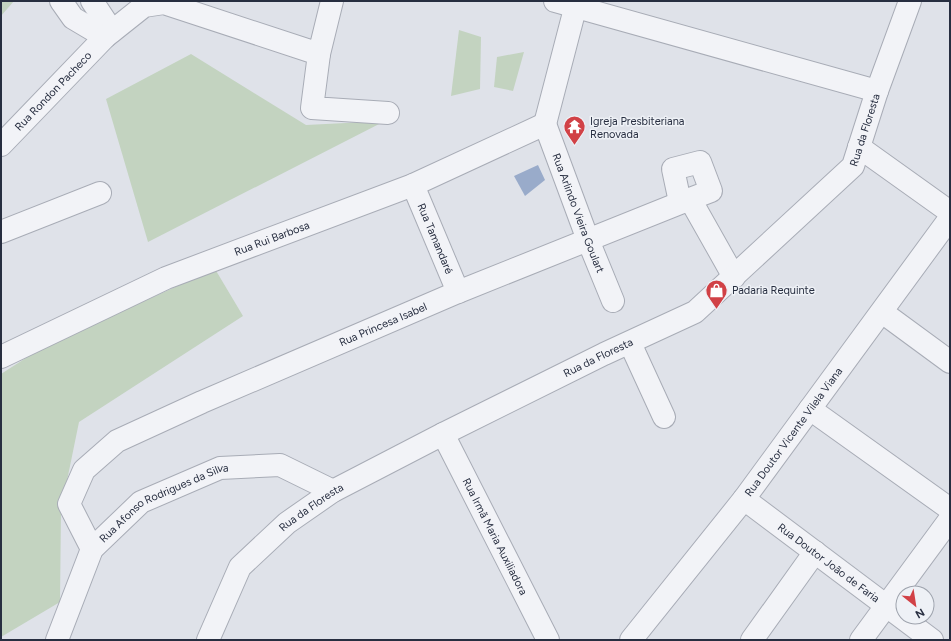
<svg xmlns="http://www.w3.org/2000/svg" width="951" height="641" font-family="Figtree,sans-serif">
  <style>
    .green { fill: #c3d3c0 }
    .water { fill: #99abca }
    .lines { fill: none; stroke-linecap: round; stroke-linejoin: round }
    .minor-casing { stroke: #a8acb6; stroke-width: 24 }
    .minor { stroke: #f2f3f7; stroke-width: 22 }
    .labels { text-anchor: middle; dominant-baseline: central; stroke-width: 3; stroke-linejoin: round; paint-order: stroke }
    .street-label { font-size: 11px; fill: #272e40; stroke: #eef1f6 }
    .poi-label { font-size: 11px; fill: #272e40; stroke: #eef1f6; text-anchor: start }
  </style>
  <rect width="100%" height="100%" fill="#dfe2e9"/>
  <g class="green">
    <polygon points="1,1 14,1 1,16"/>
    <polygon points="459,30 481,37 480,89 451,96"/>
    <polygon points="524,52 513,91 494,87 497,57"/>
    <polygon points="191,54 306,125 385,121 148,242 106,99"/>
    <polygon points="215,269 243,316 79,422 61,510 60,602 1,637 1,374 43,347"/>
  </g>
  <polygon class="water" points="538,165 545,180 525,196 514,176"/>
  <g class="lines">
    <defs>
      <g id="minor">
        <polyline points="61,1 73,18 105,37"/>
        <polyline points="92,1 112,31"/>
        <polyline points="555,1 877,91"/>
        <polyline points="319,54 312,108 388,113"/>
        <path id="s1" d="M545 124 588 240 613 301"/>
        <polyline points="545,124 577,1"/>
        <path id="s2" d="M1 145 105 37 144 6 164 3 319 54 332 1"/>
        <polyline points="859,147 950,212"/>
        <path id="s3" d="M413 185 458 292"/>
        <polyline points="680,202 673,169 700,162 711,191 690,199"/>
        <polyline points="1,232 100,193"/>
        <polyline points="882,312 950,362"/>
        <polyline points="630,343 664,417"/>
        <path id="s4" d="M1 357 166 278 413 185 545 124"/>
        <polyline points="810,409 950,509"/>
        <path id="s5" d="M443 434 548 640"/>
        <path id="s6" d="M744 499 932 640"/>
        <path id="s7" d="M92 549 69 504 84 470 117 441 202 402 458 292 690 199 734 277"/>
        <path id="s8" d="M57 640 92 549 141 502 220 468 280 465 333 491"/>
        <path id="s9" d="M208 640 240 567 287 523 333 491 443 434 604 354 695 312 853 166 877 91 910 1"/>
        <path id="s10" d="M631 640 744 499 950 218"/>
        <polyline points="752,640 815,552"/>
        <polyline points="861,640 950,519"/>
      </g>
    </defs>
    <use href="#minor" class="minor-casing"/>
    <use href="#minor" class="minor"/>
  </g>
  <defs>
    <symbol id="temple-pin" viewBox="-11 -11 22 30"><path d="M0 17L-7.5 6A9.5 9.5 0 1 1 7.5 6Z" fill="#d14146" stroke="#eef1f6"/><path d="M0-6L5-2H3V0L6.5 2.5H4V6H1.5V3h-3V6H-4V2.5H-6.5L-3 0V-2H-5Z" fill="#fff"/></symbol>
    <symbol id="shop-pin" viewBox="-11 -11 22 30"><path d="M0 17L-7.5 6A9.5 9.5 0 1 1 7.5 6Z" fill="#d14146" stroke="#eef1f6"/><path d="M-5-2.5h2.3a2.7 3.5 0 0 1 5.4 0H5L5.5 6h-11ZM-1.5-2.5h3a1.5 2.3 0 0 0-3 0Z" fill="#fff"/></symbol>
  </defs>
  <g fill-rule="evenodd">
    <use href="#temple-pin" x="562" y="114" width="25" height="34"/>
    <use href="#shop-pin" x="704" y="278" width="25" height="34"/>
  </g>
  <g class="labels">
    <g class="street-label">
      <text stroke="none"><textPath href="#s2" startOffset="75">Rua Rondon Pacheco</textPath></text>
      <text stroke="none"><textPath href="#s9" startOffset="857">Rua da Floresta</textPath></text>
      <text stroke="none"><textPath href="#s1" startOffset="95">Rua Arlindo Vieira Goulart</textPath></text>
      <text stroke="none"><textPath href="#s4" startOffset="296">Rua Rui Barbosa</textPath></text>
      <text stroke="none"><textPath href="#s3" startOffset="58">Rua Tamandaré</textPath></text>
      <text stroke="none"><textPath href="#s7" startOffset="422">Rua Princesa Isabel</textPath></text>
      <text stroke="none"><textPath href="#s9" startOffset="497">Rua da Floresta</textPath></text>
      <text stroke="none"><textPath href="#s10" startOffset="264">Rua Doutor Vicente Vilela Viana</textPath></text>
      <text stroke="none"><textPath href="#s8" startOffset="185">Rua Afonso Rodrigues da Silva</textPath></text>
      <text stroke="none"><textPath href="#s9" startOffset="173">Rua da Floresta</textPath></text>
      <text stroke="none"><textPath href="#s5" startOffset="115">Rua Irmã Maria Auxiliadora</textPath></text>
      <text stroke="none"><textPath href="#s6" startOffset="106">Rua Doutor João de Faria</textPath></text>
    </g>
    <g class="poi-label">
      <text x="590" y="121">Igreja Presbiteriana<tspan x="590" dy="13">Renovada</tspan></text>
      <text x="732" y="290">Padaria Requinte</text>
    </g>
  </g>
  <rect width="951" height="641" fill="none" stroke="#272e40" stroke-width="4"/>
  <g transform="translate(915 605) rotate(150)"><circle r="19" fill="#eef1f6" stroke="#9ea3ad"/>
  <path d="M0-3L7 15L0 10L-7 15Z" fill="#d14146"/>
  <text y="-6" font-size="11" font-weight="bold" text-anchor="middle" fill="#272e40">N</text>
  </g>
</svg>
